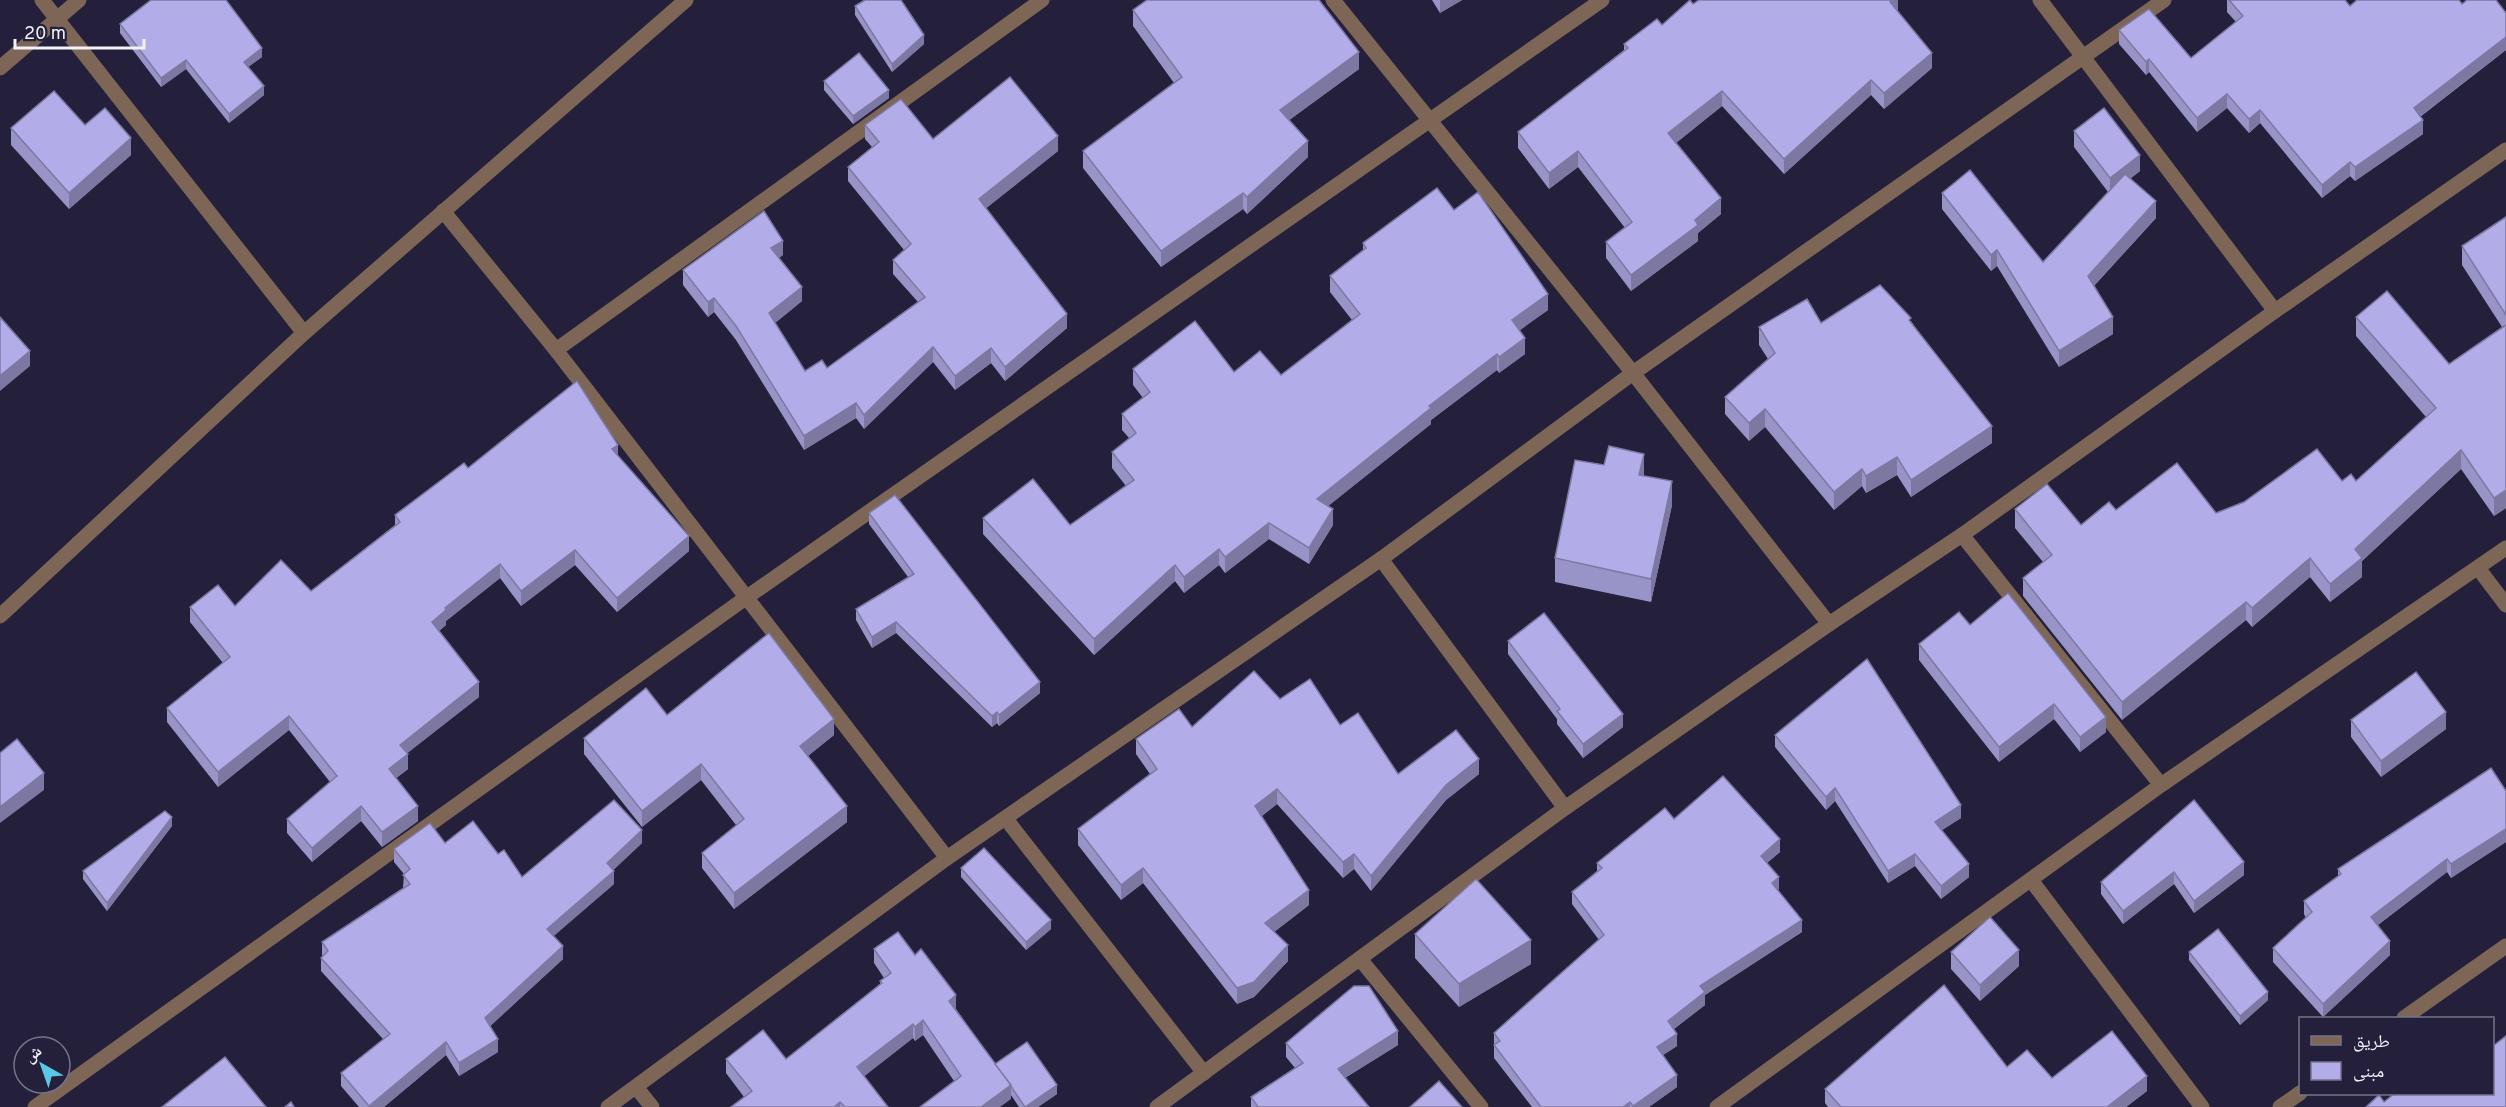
<svg xmlns="http://www.w3.org/2000/svg" width="2506" height="1107" font-family="Overpass,'Noto Naskh Arabic',sans-serif">
  <style>
    .lines { fill: none; stroke-linecap: round; stroke-linejoin: round }
    .minor { stroke: #7d6656; stroke-width: 15 }
    .wall { fill: #9994c8 }
    .shaded-wall { fill: #7d78a2 }
    .building { fill: #b2ace8; stroke: #7d78a2; stroke-width: 1.5 }
  </style>
  <rect width="100%" height="100%" fill="#24203b"/>
  <g class="lines">
    <g class="minor">
      <polyline points="42,0 304,333"/>
      <polyline points="1333,0 1633,373 1829,624"/>
      <polyline points="2040,0 2275,311"/>
      <polyline points="0,68 79,0"/>
      <polyline points="443,211 556,350"/>
      <polyline points="1962,535 2161,785"/>
      <polyline points="1381,559 1565,808"/>
      <polyline points="2478,568 2506,605"/>
      <polyline points="0,616 304,333 686,0"/>
      <polyline points="1006,819 1204,1073"/>
      <polyline points="947,858 556,350 1042,0"/>
      <polyline points="2031,880 2202,1107"/>
      <polyline points="1360,959 1481,1107"/>
      <polyline points="2404,1018 2506,946"/>
      <polyline points="636,1087 652,1107"/>
      <polyline points="35,1107 747,597 1602,0"/>
      <polyline points="608,1107 947,858 1381,559 1633,373 2164,0"/>
      <polyline points="1157,1107 1565,808 1829,624 1962,535 2275,311 2506,150"/>
      <polyline points="1717,1107 2161,785 2506,548"/>
      <polyline points="2280,1107 2300,1093"/>
    </g>
  </g>
  <g class="wall">
    <polygon points="1432,0 1462,0 1440,13"/>
    <polygon points="1898,0 1898,12 1932,68 1884,109 1871,95 1784,174 1722,106 1676,143 1721,214 1698,233 1698,241 1631,291 1606,258 1606,242 1625,228 1578,167 1549,189 1518,148 1518,132 1624,50 1624,44 1662,25 1693,4"/>
    <polygon points="2227,0 2345,0 2350,6 2506,13 2506,50 2420,117 2423,134 2355,181 2350,176 2322,198 2260,123 2249,133 2227,108 2197,132 2149,72 2146,75 2119,44 2119,30 2191,58 2236,22 2227,12"/>
    <polygon points="855,6 924,44 892,72 855,15"/>
    <polygon points="1133,10 1359,69 1289,120 1308,157 1247,214 1243,209 1161,267 1083,168 1083,151 1174,83 1133,26"/>
    <polygon points="120,24 262,57 248,67 264,95 229,123 186,69 161,87 120,33"/>
    <polygon points="824,81 889,98 853,124 824,90"/>
    <polygon points="85,125 131,155 69,209 11,145 11,128"/>
    <polygon points="865,125 933,139 1058,151 986,208 1067,328 1005,381 991,363 955,390 933,362 864,429 856,418 804,450 736,340 714,312 708,317 683,285 683,270 783,255 779,258 802,301 775,323 805,371 827,368 918,302 893,274 893,260 904,250 848,181 848,167 872,147 865,139"/>
    <polygon points="2074,131 2140,171 2131,178 2156,218 2094,286 2113,334 2059,367 1997,266 1991,271 1942,209 1942,193 2043,262 2108,192 2074,147"/>
    <polygon points="1454,210 1548,310 1519,330 1525,354 1499,373 1497,370 1431,420 1431,424 1328,506 1333,525 1309,564 1269,539 1225,573 1219,565 1184,593 1175,581 1094,655 983,534 983,518 1070,525 1126,486 1112,468 1112,452 1129,438 1122,430 1122,414 1143,398 1133,385 1133,369 1234,372 1281,375 1352,320 1330,292 1330,276 1363,251 1363,243"/>
    <polygon points="2506,217 2506,508 2494,516 2461,469 2362,561 2362,577 2330,602 2310,577 2252,627 2246,620 2122,720 2023,596 2023,578 2043,562 2015,528 2015,509 2081,525 2116,510 2216,513 2342,481 2356,481 2426,417 2356,336 2356,317 2449,364 2502,327 2462,265 2462,246"/>
    <polygon points="1911,321 1992,443 1911,497 1897,475 1866,493 1862,486 1834,510 1765,427 1749,441 1725,414 1725,397 1768,359 1759,345 1759,327 1821,323"/>
    <polygon points="618,456 689,551 617,612 575,565 521,606 500,578 446,621 446,625 439,631 479,697 407,753 408,769 396,778 418,821 382,847 361,821 312,862 287,833 287,819 330,782 289,730 218,787 167,722 167,708 223,663 190,622 190,607 235,606 311,591 395,525 395,515 468,468"/>
    <polygon points="1604,465 1644,476 1672,505 1651,602 1555,582 1555,558"/>
    <polygon points="869,513 1040,693 999,726 997,723 992,727 896,633 872,648 856,620 856,609 908,577 869,524"/>
    <polygon points="1970,625 2106,732 2080,752 2054,719 1999,762 1919,660 1919,644"/>
    <polygon points="1508,641 1623,727 1583,758 1557,724 1557,719 1508,654"/>
    <polygon points="1280,699 1340,725 1398,774 1479,774 1446,800 1371,891 1354,869 1343,878 1277,804 1262,816 1309,905 1274,932 1288,961 1254,997 1237,1004 1143,883 1121,900 1078,845 1078,829 1150,774 1136,754 1136,739 1192,727"/>
    <polygon points="667,715 834,735 808,756 847,822 734,909 702,868 702,853 736,825 701,780 642,827 584,754 584,738"/>
    <polygon points="2351,720 2446,729 2381,777 2351,737"/>
    <polygon points="1775,735 1961,818 1941,830 1969,877 1941,899 1915,866 1888,883 1835,801 1826,810 1775,747"/>
    <polygon points="2506,791 2506,842 2451,878 2447,872 2378,925 2390,955 2323,1017 2273,962 2273,948 2306,918 2304,914 2304,901 2338,876 2338,869"/>
    <polygon points="2194,800 2244,875 2194,913 2174,884 2123,924 2101,894 2101,882"/>
    <polygon points="1674,819 1780,852 1767,863 1779,889 1778,890 1802,932 1705,995 1705,1005 1674,1029 1677,1046 1663,1055 1677,1087 1649,1107 1532,1107 1494,1058 1494,1033 1599,940 1572,904 1572,892 1597,871 1597,863"/>
    <polygon points="172,826 107,911 83,879 83,871"/>
    <polygon points="445,843 498,854 522,877 642,843 613,870 614,884 553,936 563,959 490,1026 498,1052 459,1076 446,1055 384,1107 359,1107 341,1086 341,1073 383,1039 321,971 321,958 323,957 322,955 322,942 403,888 404,874 394,862 394,849"/>
    <polygon points="961,868 1051,929 1026,950 961,877"/>
    <polygon points="1415,934 1531,964 1459,1007 1415,958"/>
    <polygon points="874,949 956,1009 995,1064 1057,1094 1038,1107 1019,1107 1011,1095 1011,1099 954,1081 923,1035 915,1041 913,1038 864,1076 888,1107 731,1107 744,1097 726,1073 726,1059 786,1059 880,984 880,981 884,978 874,963"/>
    <polygon points="1951,952 2019,966 1980,1001 1951,969"/>
    <polygon points="2189,952 2268,1000 2240,1025 2189,960"/>
    <polygon points="1286,1043 1398,1045 1345,1078 1369,1107 1251,1107 1251,1097 1295,1068 1286,1057"/>
    <polygon points="2007,1067 2052,1078 2147,1091 2126,1107 1828,1107 1825,1103 1825,1089"/>
  </g>
  <g class="shaded-wall">
    <polygon points="1440,0 1462,0 1440,13"/>
    <polygon points="1893,0 1898,0 1898,12 1890,2"/>
    <polygon points="924,35 924,44 892,72 892,64"/>
    <polygon points="2506,37 2506,50 2414,121 2414,108"/>
    <polygon points="262,48 262,57 244,70 244,62"/>
    <polygon points="1359,52 1359,69 1280,127 1280,110"/>
    <polygon points="1932,53 1932,68 1884,109 1884,93"/>
    <polygon points="2149,59 2149,72 2146,75 2146,62"/>
    <polygon points="186,60 186,69 161,87 161,78"/>
    <polygon points="1871,80 1871,95 1784,174 1784,159"/>
    <polygon points="264,86 264,95 229,123 229,114"/>
    <polygon points="889,90 889,98 853,124 853,116"/>
    <polygon points="1722,91 1722,106 1668,149 1668,133"/>
    <polygon points="2227,94 2227,108 2197,132 2197,118"/>
    <polygon points="2260,110 2260,123 2249,133 2249,119"/>
    <polygon points="2423,120 2423,134 2355,181 2355,167"/>
    <polygon points="1058,136 1058,151 979,214 979,199"/>
    <polygon points="131,138 131,155 69,209 69,193"/>
    <polygon points="1308,141 1308,157 1247,214 1247,197"/>
    <polygon points="1578,151 1578,167 1549,189 1549,173"/>
    <polygon points="2140,155 2140,171 2110,194 2110,178"/>
    <polygon points="2350,162 2350,176 2322,198 2322,185"/>
    <polygon points="1243,193 1243,209 1161,267 1161,251"/>
    <polygon points="1721,198 1721,214 1698,233 1698,241 1631,291 1631,275"/>
    <polygon points="2156,201 2156,218 2088,292 2088,276"/>
    <polygon points="783,241 783,255 771,263 771,248"/>
    <polygon points="1997,250 1997,266 1991,271 1991,255"/>
    <polygon points="802,287 802,301 769,328 769,313"/>
    <polygon points="1548,294 1548,310 1512,336 1512,320"/>
    <polygon points="714,298 714,312 708,317 708,302"/>
    <polygon points="1067,314 1067,328 1005,381 1005,367"/>
    <polygon points="2113,317 2113,334 2059,367 2059,351"/>
    <polygon points="1525,338 1525,354 1499,373 1499,357"/>
    <polygon points="933,347 933,362 864,429 864,415"/>
    <polygon points="991,348 991,363 955,390 955,376"/>
    <polygon points="30,351 30,366 0,391 0,376"/>
    <polygon points="1497,354 1497,370 1431,420 1431,424 1317,515 1317,499 1429,406"/>
    <polygon points="856,403 856,418 804,450 804,436"/>
    <polygon points="1765,409 1765,427 1749,441 1749,423"/>
    <polygon points="1992,426 1992,443 1911,497 1911,480"/>
    <polygon points="618,445 618,460 612,449"/>
    <polygon points="2461,450 2461,469 2362,561 2362,577 2330,602 2330,584 2355,549"/>
    <polygon points="1644,454 1644,477 1639,475"/>
    <polygon points="1897,457 1897,475 1866,493 1866,476"/>
    <polygon points="1862,469 1862,486 1834,510 1834,492"/>
    <polygon points="1672,481 1672,505 1651,602 1651,579"/>
    <polygon points="2506,490 2506,508 2494,516 2494,498"/>
    <polygon points="1333,509 1333,525 1309,564 1309,548"/>
    <polygon points="1269,523 1269,539 1225,573 1225,557"/>
    <polygon points="689,536 689,551 617,612 617,598"/>
    <polygon points="1219,549 1219,565 1184,593 1184,577"/>
    <polygon points="575,550 575,565 521,606 521,591"/>
    <polygon points="2310,558 2310,577 2252,627 2252,608"/>
    <polygon points="500,564 500,578 446,621 446,625 432,636 432,622 445,608"/>
    <polygon points="1175,565 1175,581 1094,655 1094,639"/>
    <polygon points="2246,602 2246,620 2122,720 2122,702"/>
    <polygon points="896,622 896,633 872,648 872,637"/>
    <polygon points="479,682 479,697 400,759 400,745"/>
    <polygon points="1040,682 1040,693 999,726 999,715"/>
    <polygon points="2054,704 2054,719 1999,762 1999,747"/>
    <polygon points="997,712 997,723 992,727 992,716"/>
    <polygon points="2446,712 2446,729 2381,777 2381,761"/>
    <polygon points="1623,714 1623,727 1583,758 1583,744"/>
    <polygon points="289,716 289,730 218,787 218,772"/>
    <polygon points="2106,717 2106,732 2080,752 2080,737"/>
    <polygon points="834,719 834,735 800,762 800,746"/>
    <polygon points="408,754 408,769 389,784 389,769"/>
    <polygon points="1479,759 1479,774 1446,800 1371,891 1371,876 1446,785"/>
    <polygon points="701,764 701,780 642,827 642,811"/>
    <polygon points="44,773 44,790 0,823 0,807"/>
    <polygon points="1835,788 1835,801 1826,810 1826,797"/>
    <polygon points="1277,789 1277,804 1255,821 1255,806"/>
    <polygon points="1961,805 1961,818 1935,835 1935,822"/>
    <polygon points="361,806 361,821 312,862 312,848"/>
    <polygon points="418,806 418,821 382,847 382,832"/>
    <polygon points="847,806 847,822 734,909 734,893"/>
    <polygon points="172,817 172,826 107,911 107,903"/>
    <polygon points="2506,829 2506,842 2451,878 2451,864"/>
    <polygon points="642,830 642,843 607,876 607,863"/>
    <polygon points="1780,839 1780,852 1761,868 1761,856"/>
    <polygon points="1354,854 1354,869 1343,878 1343,862"/>
    <polygon points="1915,854 1915,866 1888,883 1888,871"/>
    <polygon points="2447,859 2447,872 2371,930 2371,917"/>
    <polygon points="2244,862 2244,875 2194,913 2194,901"/>
    <polygon points="1969,864 1969,877 1941,899 1941,886"/>
    <polygon points="1143,868 1143,883 1121,900 1121,885"/>
    <polygon points="614,871 614,884 547,942 547,929"/>
    <polygon points="2174,872 2174,884 2123,924 2123,911"/>
    <polygon points="1779,877 1779,889 1772,895 1772,883"/>
    <polygon points="1309,890 1309,905 1265,939 1265,923"/>
    <polygon points="1051,920 1051,929 1026,950 1026,942"/>
    <polygon points="1802,920 1802,932 1705,995 1705,1005 1668,1033 1668,1021 1700,986"/>
    <polygon points="1531,940 1531,964 1459,1007 1459,984"/>
    <polygon points="2390,941 2390,955 2323,1017 2323,1004"/>
    <polygon points="1288,945 1288,961 1254,997 1237,1004 1237,988"/>
    <polygon points="563,946 563,959 485,1031 485,1018"/>
    <polygon points="2019,950 2019,966 1980,1001 1980,985"/>
    <polygon points="2268,992 2268,1000 2240,1025 2240,1016"/>
    <polygon points="956,995 956,1009 949,1015 949,1001"/>
    <polygon points="923,1020 923,1035 915,1041 915,1027"/>
    <polygon points="913,1024 913,1038 857,1082 857,1067"/>
    <polygon points="1398,1031 1398,1045 1338,1082 1338,1069"/>
    <polygon points="1677,1034 1677,1046 1657,1059 1657,1047"/>
    <polygon points="498,1039 498,1052 459,1076 459,1063"/>
    <polygon points="446,1042 446,1055 384,1107 369,1107"/>
    <polygon points="1677,1075 1677,1087 1649,1107 1633,1107 1633,1106"/>
    <polygon points="2147,1076 2147,1091 2126,1107 2107,1107"/>
    <polygon points="1011,1085 1011,1099 1000,1107 981,1107"/>
    <polygon points="1057,1085 1057,1094 1038,1107 1026,1107"/>
    <polygon points="840,1102 840,1107 834,1107"/>
    <polygon points="1630,1102 1630,1107 1623,1107"/>
  </g>
  <g class="building">
    <polygon points="151,0 226,0 262,48 244,62 264,86 229,114 186,60 161,78 120,24"/>
    <polygon points="865,0 901,0 924,35 892,64 855,6"/>
    <polygon points="1147,0 1319,0 1359,52 1280,110 1308,141 1247,197 1243,193 1161,251 1083,151 1182,77 1133,10"/>
    <polygon points="1690,0 1693,4 1699,0 1893,0 1890,2 1932,53 1884,93 1871,80 1784,159 1722,91 1668,133 1721,198 1695,220 1698,225 1631,275 1606,242 1632,222 1578,151 1549,173 1518,132 1628,48 1624,44 1657,19 1662,25"/>
    <polygon points="2229,0 2345,0 2350,6 2357,0 2459,0 2462,4 2467,0 2496,0 2506,13 2506,37 2414,108 2423,120 2355,167 2350,162 2322,185 2260,110 2249,119 2227,94 2197,118 2149,59 2146,62 2119,30 2149,9 2191,58 2243,16"/>
    <polygon points="859,53 889,90 853,116 824,81"/>
    <polygon points="1010,77 1058,136 979,199 1067,314 1005,367 991,348 955,376 933,347 864,415 856,403 804,436 736,326 714,298 708,302 683,270 764,211 783,241 771,248 802,287 769,313 805,371 822,360 827,368 925,297 893,260 911,244 848,167 879,142 865,125 901,99 933,139"/>
    <polygon points="54,91 85,125 105,108 131,138 69,193 11,128"/>
    <polygon points="2104,108 2140,155 2110,178 2074,131"/>
    <polygon points="1970,170 2043,262 2125,174 2156,201 2088,276 2113,317 2059,351 1997,250 1991,255 1942,193"/>
    <polygon points="1437,188 1454,210 1478,192 1548,294 1512,320 1525,338 1499,357 1497,354 1429,406 1431,408 1317,499 1333,509 1309,548 1269,523 1225,557 1219,549 1184,577 1175,565 1094,639 983,518 1033,479 1070,525 1134,480 1112,452 1136,433 1122,414 1150,392 1133,369 1195,321 1234,372 1260,351 1281,375 1360,314 1330,276 1366,248 1363,243"/>
    <polygon points="2506,217 2506,315 2462,246"/>
    <polygon points="1880,285 1911,318 1909,320 1992,426 1911,480 1897,457 1866,476 1862,469 1834,492 1765,409 1749,423 1725,397 1775,353 1759,327 1807,299 1821,323"/>
    <polygon points="2387,291 2449,364 2506,325 2506,490 2494,498 2461,450 2355,549 2362,558 2330,584 2310,558 2252,608 2246,602 2122,702 2023,578 2052,555 2015,509 2047,484 2081,525 2109,502 2116,510 2177,463 2216,513 2244,502 2317,449 2342,481 2351,474 2356,481 2436,408 2356,317"/>
    <polygon points="0,317 30,351 0,376"/>
    <polygon points="577,381 618,445 612,449 689,536 617,598 575,550 521,591 500,564 445,608 446,610 432,622 479,682 400,745 408,754 389,769 418,806 382,832 361,806 312,848 287,819 337,776 289,716 218,772 167,708 230,657 190,607 218,585 235,606 281,560 311,591 400,522 395,515 464,463 468,468"/>
    <polygon points="1609,446 1644,454 1639,475 1672,481 1651,579 1555,558 1575,460 1604,465"/>
    <polygon points="895,495 1040,682 999,715 997,712 992,716 896,622 872,637 856,609 914,574 869,513"/>
    <polygon points="2008,593 2106,717 2080,737 2054,704 1999,747 1919,644 1959,612 1970,625"/>
    <polygon points="1544,613 1623,714 1583,744 1557,711 1560,709 1508,641"/>
    <polygon points="769,633 834,719 800,746 847,806 734,893 702,853 744,819 701,764 642,811 584,738 646,688 667,715"/>
    <polygon points="1867,659 1961,805 1935,822 1969,864 1941,886 1915,854 1888,871 1835,788 1826,797 1775,735"/>
    <polygon points="1254,671 1280,699 1310,679 1340,725 1358,713 1398,774 1456,730 1479,759 1446,785 1371,876 1354,854 1343,862 1277,789 1255,806 1309,890 1265,923 1288,945 1254,982 1237,988 1143,868 1121,885 1078,829 1157,769 1136,739 1179,709 1192,727"/>
    <polygon points="2416,672 2446,712 2381,761 2351,720"/>
    <polygon points="17,739 44,773 0,807 0,753"/>
    <polygon points="2491,768 2506,791 2506,829 2451,864 2447,859 2371,917 2390,941 2323,1004 2273,948 2312,912 2304,901 2341,874 2338,869"/>
    <polygon points="1723,776 1780,839 1761,856 1779,877 1772,883 1802,920 1700,986 1705,992 1668,1021 1677,1034 1657,1047 1677,1075 1633,1106 1630,1102 1623,1107 1541,1107 1494,1045 1500,1041 1494,1033 1604,935 1572,892 1602,868 1597,863 1665,808 1674,819"/>
    <polygon points="614,800 642,830 607,863 614,871 547,929 563,946 485,1018 498,1039 459,1063 446,1042 369,1106 341,1073 390,1034 321,958 328,951 322,942 410,884 403,875 410,869 394,849 430,823 445,843 473,821 498,854 504,850 522,877"/>
    <polygon points="2194,800 2244,862 2194,901 2174,872 2123,911 2101,882"/>
    <polygon points="165,811 172,817 107,903 83,871"/>
    <polygon points="984,848 1051,920 1026,942 961,868"/>
    <polygon points="1476,879 1531,940 1459,984 1415,934"/>
    <polygon points="1990,917 2019,950 1980,985 1951,952"/>
    <polygon points="2218,929 2268,992 2240,1016 2189,952"/>
    <polygon points="898,932 915,955 921,949 956,995 949,1001 1011,1085 981,1107 920,1107 961,1076 923,1020 915,1027 913,1024 857,1067 888,1107 845,1107 840,1102 834,1107 731,1107 752,1091 726,1059 763,1030 786,1059 882,983 880,981 891,973 874,949"/>
    <polygon points="1944,985 2007,1067 2027,1050 2052,1078 2112,1031 2147,1076 2107,1107 1841,1107 1825,1089"/>
    <polygon points="1354,986 1369,986 1398,1031 1338,1069 1369,1107 1258,1107 1251,1097 1303,1063 1286,1043"/>
    <polygon points="2506,1036 2506,1107 2366,1107 2379,1095 2384,1102 2394,1094 2493,1094 2493,1046"/>
    <polygon points="1027,1042 1057,1085 1025,1107 1010,1085 1011,1085 995,1064"/>
    <polygon points="225,1057 266,1107 162,1107"/>
    <polygon points="1439,1081 1462,1107 1410,1107"/>
    <polygon points="291,1102 294,1107 285,1107"/>
  </g>
  <rect x="2299" y="1017" width="195" height="78" fill="#24203b" stroke="#767489" stroke-width="1.5"/>
  <rect x="2311" y="1036" width="30" height="9" fill="#7d6656" stroke="#767489" stroke-width="1.5"/>
  <text x="2353" y="1047" font-size="18" fill="#f2f2fd">طريق</text>
  <rect x="2311" y="1062" width="30" height="18" fill="#b2ace8" stroke="#767489" stroke-width="1.5"/>
  <text x="2353" y="1077" font-size="18" fill="#f2f2fd">مبنى</text>
  <g transform="translate(42 1065) rotate(320)"><circle r="28" fill="#24203b" stroke="#767489" stroke-width="1.5"/>
  <path d="M0-4.5L10 22L0 15L-10 22Z" fill="#59c8e5"/>
  <text y="-9" font-size="16" font-weight="bold" text-anchor="middle" fill="#f2f2fd">ش</text>
  </g>
  <path d="M15 39v9h129v-9" fill="none" stroke="#f2f2fd" stroke-width="3"/>
  <text x="24" y="39" font-size="18" fill="#f2f2fd" stroke="#24203b" stroke-width="4.5" paint-order="stroke">20 m</text>
</svg>
